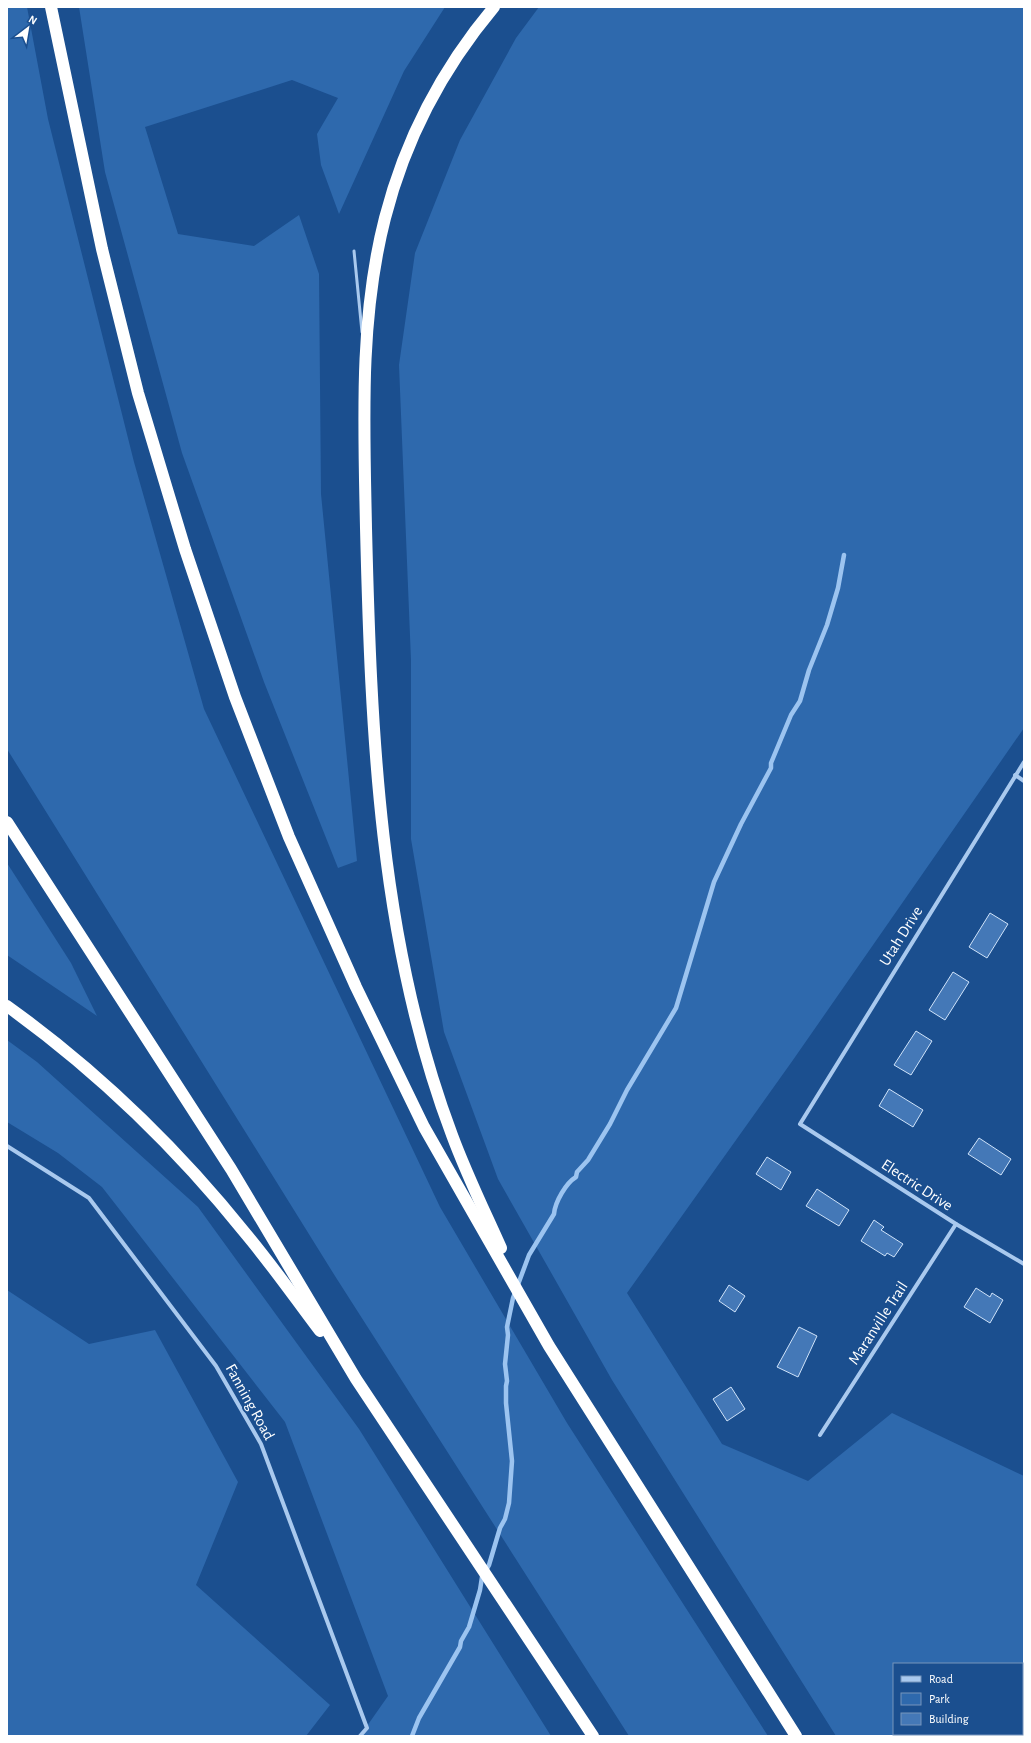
<svg xmlns="http://www.w3.org/2000/svg" width="1031" height="1743" font-family="'Alegreya Sans',sans-serif">
  <style>
    .green { fill: #2e69ad; fill-rule: evenodd }
    .lines { fill: none; stroke-linecap: round; stroke-linejoin: round }
    .stream { stroke: #9cc4f0; stroke-width: 4.5 }
    .building { fill: #4478b7; stroke: #cfe3fa }
    .service { stroke: #a9c9ee; stroke-width: 3 }
    .minor { stroke: #a9c9ee; stroke-width: 4 }
    .motorway { stroke: #fff; stroke-width: 12 }
    .labels { text-anchor: middle; dominant-baseline: central; stroke-width: 4; stroke-linejoin: round; paint-order: stroke }
    .street-label { font-size: 16px; fill: #fff; stroke: #1b4f8f }
  </style>
  <rect width="100%" height="100%" fill="#1b4f8f"/>
  <g class="green">
    <polygon points="7,7 27,7 48,119 134,462 204,709 440,1207 567,1423 768,1736 629,1736 335,1276 7,749"/>
    <polygon points="79,7 445,7 404,71 339,214 321,165 317,134 338,98 292,80 145,127 178,234 254,246 299,215 319,274 321,494 357,861 338,868 264,682 182,453 105,172"/>
    <path d="M539 7H1024V728L793 1060 627 1293 722 1444 808 1481 892 1413 1024 1476V1736H836L612 1380 498 1179 444 1032 411 839V660L399 365 415 253 460 140 516 38ZM894 1664H1022V1734H894Z"/>
    <polygon points="7,863 71,963 97,1016 7,955"/>
    <polygon points="7,1040 37,1062 198,1207 359,1429 551,1736 360,1736 388,1696 285,1422 102,1187 58,1153 7,1122"/>
    <polygon points="7,1290 89,1344 155,1330 238,1482 196,1585 330,1705 306,1736 7,1736"/>
  </g>
  <g class="lines">
    <path class="stream" d="M412 1736 419 1718 460 1647 461 1641 469 1627 480 1590 482 1577 489 1565 500 1528 505 1519 509 1503 512 1461 506 1403V1386L507 1381 505 1364 508 1335 507 1327 513 1298 529 1255 554 1214C555 1202 566 1183 576 1177L577 1172 588 1160 610 1124 627 1090 676 1008 714 882 741 824 771 768V763L791 715 800 701 809 670 827 625 838 588 844 555"/>
  </g>
  <g class="building">
    <polygon points="990,913 1008,924 987,958 969,947"/>
    <polygon points="953,972 969,982 945,1020 929,1010"/>
    <polygon points="916,1031 932,1041 911,1075 894,1065"/>
    <polygon points="889,1089 923,1110 913,1127 879,1106"/>
    <polygon points="979,1138 1011,1159 1001,1175 968,1154"/>
    <polygon points="767,1157 791,1172 781,1190 756,1174"/>
    <polygon points="817,1189 849,1210 839,1226 806,1206"/>
    <polygon points="874,1220 884,1227 881,1230 903,1244 894,1257 887,1253 885,1256 861,1241"/>
    <polygon points="729,1285 745,1296 735,1312 719,1301"/>
    <polygon points="976,1288 990,1297 992,1293 1003,1300 990,1323 964,1307"/>
    <polygon points="799,1327 817,1336 798,1377 777,1367"/>
    <polygon points="731,1387 745,1409 727,1421 713,1399"/>
  </g>
  <g class="lines">
    <polyline class="service" points="354,251 362,332"/>
    <g class="minor">
      <polyline points="1024,762 800,1124 956,1224 1024,1264"/>
      <polyline points="1015,775 1024,781"/>
      <polyline points="7,1146 89,1198 216,1366 261,1444 367,1728 360,1736"/>
      <polyline points="820,1435 956,1224"/>
    </g>
    <g class="motorway">
      <polyline points="51,7 102,249 138,393 185,549 235,697 289,837 356,987 424,1127 549,1346 796,1736"/>
      <path d="M494 7C442 69 405 140 385 218 359 319 364 425 366 528 371 732 379 942 452 1135 466 1173 484 1210 501 1248"/>
      <polyline points="7,822 231,1169 356,1379 593,1736"/>
      <path d="M7 1006C96 1070 177 1148 246 1234 272 1265 295 1298 320 1331"/>
    </g>
  </g>
  <g class="labels">
    <g class="street-label">
      <text transform="translate(901 936) rotate(-58)">Utah Drive</text>
      <text transform="translate(917 1185) rotate(33)">Electric Drive</text>
      <text transform="translate(878 1323) rotate(-57)">Maranville Trail</text>
      <text transform="translate(250 1402) rotate(61)">Fanning Road</text>
    </g>
  </g>
  <rect width="1031" height="1743" fill="none" stroke="#ffffff" stroke-width="16"/>
  <rect x="893" y="1663" width="130" height="72" fill="#1b4f8f" stroke="#7695bc"/>
  <rect x="901" y="1676" width="20" height="6" fill="#a9c9ee" stroke="#7695bc"/>
  <text x="929" y="1683" font-size="12" fill="#ffffff">Road</text>
  <rect x="901" y="1693" width="20" height="12" fill="#2e69ad" stroke="#7695bc"/>
  <text x="929" y="1703" font-size="12" fill="#ffffff">Park</text>
  <rect x="901" y="1713" width="20" height="12" fill="#4478b7" stroke="#7695bc"/>
  <text x="929" y="1723" font-size="12" fill="#ffffff">Building</text>
  <g transform="translate(28 28) rotate(31)" stroke="#1b4f8f" stroke-width="3" paint-order="stroke">
  <path d="M0-3L7 15L0 10L-7 15Z" fill="#ffffff"/>
  <text y="-6" font-size="11" font-weight="bold" text-anchor="middle" fill="#ffffff">N</text>
  </g>
</svg>
